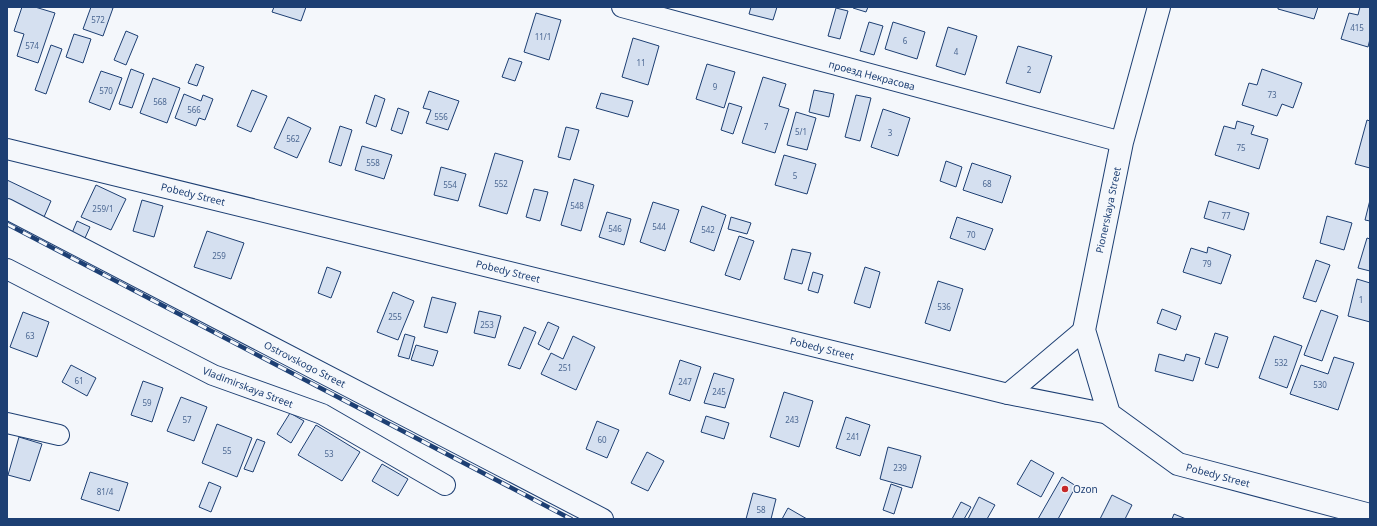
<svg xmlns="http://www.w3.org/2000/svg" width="1377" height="526" font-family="'Noto Sans',sans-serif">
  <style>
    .building { fill: #d5e0f0; stroke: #1d3f73 }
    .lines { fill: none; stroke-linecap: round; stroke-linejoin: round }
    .minor-casing { stroke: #1d3f73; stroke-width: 22 }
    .tertiary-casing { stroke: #1d3f73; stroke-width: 24 }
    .minor { stroke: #f4f7fb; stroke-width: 20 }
    .tertiary { stroke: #f4f7fb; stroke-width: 22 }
    .rail-casing { stroke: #1d3f73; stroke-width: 4.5 }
    .rail { stroke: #f4f7fb; stroke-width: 3; stroke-dasharray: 9; stroke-linecap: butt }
    .poi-dot { fill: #c62828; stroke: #f4f7fb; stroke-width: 1.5 }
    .labels { text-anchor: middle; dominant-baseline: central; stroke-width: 3; stroke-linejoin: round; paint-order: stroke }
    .number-label { font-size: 8px; fill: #4b6792 }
    .street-label { font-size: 10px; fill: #1d3f73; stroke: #f4f7fb }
    .poi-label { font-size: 10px; fill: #1d3f73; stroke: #f4f7fb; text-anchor: start }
  </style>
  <rect width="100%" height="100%" fill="#f4f7fb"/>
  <g class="building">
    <polygon points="22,7 35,7 55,13 38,63 17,56 24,34 14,31"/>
    <polygon points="91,7 109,7 113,8 103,36 83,29"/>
    <polygon points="274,7 306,7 301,21 272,12"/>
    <polygon points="751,7 777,7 773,20 749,14"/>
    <polygon points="853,7 868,7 866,12 853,8"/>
    <polygon points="1278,7 1318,7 1314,19 1278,9"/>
    <polygon points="1360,7 1370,7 1370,39 1368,47 1341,39 1349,13 1358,15"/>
    <polygon points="836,8 848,11 840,39 828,36"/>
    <polygon points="536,13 561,20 549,60 524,52"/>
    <polygon points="869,22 883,26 874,55 860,51"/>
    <polygon points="893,22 925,32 917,59 885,49"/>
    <polygon points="948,27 977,36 965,75 936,66"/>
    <polygon points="126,31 138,36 126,65 114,60"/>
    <polygon points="74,34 91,39 83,63 66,57"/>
    <polygon points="633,38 659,46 648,85 622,77"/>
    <polygon points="51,45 62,49 46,94 35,90"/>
    <polygon points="1018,46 1052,56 1040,93 1006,83"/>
    <polygon points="509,58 522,62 515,81 502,77"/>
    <polygon points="196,64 204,67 197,86 188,83"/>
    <polygon points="707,64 735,72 724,108 696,99"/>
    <polygon points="131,69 144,74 132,108 119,104"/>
    <polygon points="1262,69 1302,83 1293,108 1282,104 1277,116 1242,105 1249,83 1257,85"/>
    <polygon points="101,71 122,78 110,110 89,102"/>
    <polygon points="763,77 786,84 779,106 789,109 775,153 742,143"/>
    <polygon points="153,78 180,88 167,123 140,113"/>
    <polygon points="252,90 267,96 251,132 237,126"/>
    <polygon points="814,90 834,94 829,117 809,112"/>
    <polygon points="429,91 459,101 448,130 426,123 431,110 423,108"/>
    <polygon points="601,93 633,101 628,117 596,108"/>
    <polygon points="184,94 201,101 203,95 213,99 205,120 199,118 196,126 175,118"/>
    <polygon points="375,95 385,99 376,127 366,123"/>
    <polygon points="856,95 871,98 860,141 845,137"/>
    <polygon points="729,103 742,107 733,134 721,130"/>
    <polygon points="398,108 409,112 402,134 391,130"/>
    <polygon points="883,109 910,118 898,156 871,147"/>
    <polygon points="796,112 816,118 807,150 787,145"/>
    <polygon points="288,117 311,128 297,158 274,148"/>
    <polygon points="1367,120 1370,121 1370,168 1355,164"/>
    <polygon points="1237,121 1254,126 1251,134 1268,139 1259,169 1215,155 1224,126 1235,129"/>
    <polygon points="340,126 352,130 341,166 329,162"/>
    <polygon points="566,127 579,130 570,160 558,157"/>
    <polygon points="362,146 392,155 384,179 355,170"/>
    <polygon points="495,153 523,161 507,214 479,206"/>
    <polygon points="784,155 816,164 807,194 775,185"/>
    <polygon points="946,161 962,167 956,187 940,181"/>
    <polygon points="972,163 1011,176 1002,203 963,190"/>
    <polygon points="441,167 466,174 458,201 434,195"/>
    <polygon points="574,179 594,185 581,231 561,225"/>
    <polygon points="7,180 51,201 44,217 7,199"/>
    <polygon points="96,185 126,199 111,230 81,217"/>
    <polygon points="534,189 548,192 540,221 526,217"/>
    <polygon points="142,200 163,206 154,237 133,231"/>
    <polygon points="1370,200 1370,221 1365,220"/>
    <polygon points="1209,201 1249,213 1244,230 1204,218"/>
    <polygon points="653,202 679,210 665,251 640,242"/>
    <polygon points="702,206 726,215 714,251 690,242"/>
    <polygon points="607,212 631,219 624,245 599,237"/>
    <polygon points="1327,216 1352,223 1344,250 1320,243"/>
    <polygon points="731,217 751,223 747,234 728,229"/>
    <polygon points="957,217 993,229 985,250 950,238"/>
    <polygon points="77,221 90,227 85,238 72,233"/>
    <polygon points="207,231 244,243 231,279 194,267"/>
    <polygon points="739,236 754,241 740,280 725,275"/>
    <polygon points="1367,238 1370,239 1370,271 1358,268"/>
    <polygon points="1208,247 1231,255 1221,284 1183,272 1191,248 1207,253"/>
    <polygon points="792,249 811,253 802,284 784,279"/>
    <polygon points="1316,260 1330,265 1316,302 1303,298"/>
    <polygon points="327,267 341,272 331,298 318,293"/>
    <polygon points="865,267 880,272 870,308 854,303"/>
    <polygon points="813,272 823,275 818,293 808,290"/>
    <polygon points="1357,279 1370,283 1370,322 1348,316"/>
    <polygon points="938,281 963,289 950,331 925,323"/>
    <polygon points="393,292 414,301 398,340 377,332"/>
    <polygon points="432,297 456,303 447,333 424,327"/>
    <polygon points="1162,309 1181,316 1176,330 1157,323"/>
    <polygon points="1321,310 1338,316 1322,361 1304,355"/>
    <polygon points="479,311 501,316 495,338 474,333"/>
    <polygon points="23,312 49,322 37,357 10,347"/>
    <polygon points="548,322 559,327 549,350 538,344"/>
    <polygon points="524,327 536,332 520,369 508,365"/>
    <polygon points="1215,333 1228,337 1218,368 1205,364"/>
    <polygon points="405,334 415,337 409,359 398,356"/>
    <polygon points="573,336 595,347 576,390 541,374 551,353 563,359"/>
    <polygon points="1274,336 1302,346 1287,388 1259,378"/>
    <polygon points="416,345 438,351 433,366 411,360"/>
    <polygon points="1159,354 1184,361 1186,354 1200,358 1193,381 1155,371"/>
    <polygon points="1334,357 1354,363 1338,410 1290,394 1301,365 1328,374"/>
    <polygon points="680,360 701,367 690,401 669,394"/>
    <polygon points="71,365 96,378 87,396 62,382"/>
    <polygon points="714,373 734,379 725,408 704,403"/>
    <polygon points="143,381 163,388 152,422 131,415"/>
    <polygon points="784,392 813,401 799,447 770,437"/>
    <polygon points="181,397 207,407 194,441 167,431"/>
    <polygon points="290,413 304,421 291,443 277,434"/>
    <polygon points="706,416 729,423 724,439 701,432"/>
    <polygon points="846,417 870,425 860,456 836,448"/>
    <polygon points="597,421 619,430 607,458 586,449"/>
    <polygon points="217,424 252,438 237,477 202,463"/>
    <polygon points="316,425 360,452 342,481 298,455"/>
    <polygon points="19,437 42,444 30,481 8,475"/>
    <polygon points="257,439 265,442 253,472 244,469"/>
    <polygon points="888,447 921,456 912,488 880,479"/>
    <polygon points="647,452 664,461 648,491 631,483"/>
    <polygon points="1031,460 1054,473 1041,497 1017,484"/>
    <polygon points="382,464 408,479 398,496 372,481"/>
    <polygon points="90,472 128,483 119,511 81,499"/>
    <polygon points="1062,477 1076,486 1058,519 1038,519"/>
    <polygon points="209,482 221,487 211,512 199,507"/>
    <polygon points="891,484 902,488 894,514 883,510"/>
    <polygon points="753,493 776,499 771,519 746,519"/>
    <polygon points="1112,495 1132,505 1125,519 1100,519"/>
    <polygon points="979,497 995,505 987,519 968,519"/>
    <polygon points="961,502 971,507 964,519 952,519"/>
    <polygon points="788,508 807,519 782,519"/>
    <polygon points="1174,514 1186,519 1172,519"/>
  </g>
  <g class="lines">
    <defs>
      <g id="minor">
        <polyline points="622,7 1122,142"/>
        <polyline points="7,149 1008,394 1109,414"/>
        <polyline points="7,209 603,519"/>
        <polyline points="7,269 213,375 322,414 445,485"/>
        <polyline points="1008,394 1084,330"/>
        <polyline points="7,423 59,435"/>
      </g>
      <polyline id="tertiary" points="1159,7 1122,142 1084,330 1109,414 1178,464 1370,515"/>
    </defs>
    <use href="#minor" class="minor-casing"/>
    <use href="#tertiary" class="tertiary-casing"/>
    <use href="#minor" class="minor"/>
    <use href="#tertiary" class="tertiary"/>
    <defs>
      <polyline id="rail" points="7,224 571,519"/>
    </defs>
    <use href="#rail" class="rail-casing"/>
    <use href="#rail" class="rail"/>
  </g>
  <circle class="poi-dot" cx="1065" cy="489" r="4"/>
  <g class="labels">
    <g class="number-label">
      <text x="98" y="19">572</text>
      <text x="1357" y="27">415</text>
      <text x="543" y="36">11/1</text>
      <text x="905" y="40">6</text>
      <text x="32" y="45">574</text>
      <text x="956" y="51">4</text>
      <text x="641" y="62">11</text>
      <text x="1029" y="69">2</text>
      <text x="715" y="86">9</text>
      <text x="106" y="90">570</text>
      <text x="1272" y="94">73</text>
      <text x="160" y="101">568</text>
      <text x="194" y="109">566</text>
      <text x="441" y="116">556</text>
      <text x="766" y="126">7</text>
      <text x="801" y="131">5/1</text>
      <text x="890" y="132">3</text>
      <text x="293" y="138">562</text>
      <text x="1241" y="147">75</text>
      <text x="373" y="162">558</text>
      <text x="795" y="175">5</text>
      <text x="501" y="183">552</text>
      <text x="987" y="183">68</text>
      <text x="450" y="184">554</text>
      <text x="577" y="205">548</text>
      <text x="103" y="208">259/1</text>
      <text x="1226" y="215">77</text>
      <text x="659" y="226">544</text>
      <text x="615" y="228">546</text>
      <text x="708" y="229">542</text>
      <text x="971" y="234">70</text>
      <text x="219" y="255">259</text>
      <text x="1207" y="263">79</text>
      <text x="1361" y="299">1</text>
      <text x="944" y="306">536</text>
      <text x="395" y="316">255</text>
      <text x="487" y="324">253</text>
      <text x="30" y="335">63</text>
      <text x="1281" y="362">532</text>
      <text x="565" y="367">251</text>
      <text x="79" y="380">61</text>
      <text x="685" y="381">247</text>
      <text x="1320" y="384">530</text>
      <text x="719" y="391">245</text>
      <text x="147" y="402">59</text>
      <text x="187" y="419">57</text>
      <text x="792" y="419">243</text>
      <text x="853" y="436">241</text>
      <text x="602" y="439">60</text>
      <text x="227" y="450">55</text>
      <text x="329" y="453">53</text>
      <text x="900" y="467">239</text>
      <text x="105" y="491">81/4</text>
      <text x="761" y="509">58</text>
    </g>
    <g class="street-label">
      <text transform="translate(872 75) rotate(15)">проезд Некрасова</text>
      <text transform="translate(193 194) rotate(14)">Pobedy Street</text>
      <text transform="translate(1108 210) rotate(-78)">Pionerskaya Street</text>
      <text transform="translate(508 271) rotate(14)">Pobedy Street</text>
      <text transform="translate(822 348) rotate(14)">Pobedy Street</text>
      <text transform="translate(305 364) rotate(27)">Ostrovskogo Street</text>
      <text transform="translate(248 387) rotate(21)">Vladimirskaya Street</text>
      <text transform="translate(1218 475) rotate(15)">Pobedy Street</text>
    </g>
    <g class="poi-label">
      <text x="1073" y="489">Ozon</text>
    </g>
  </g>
  <rect width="1377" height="526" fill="none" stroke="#1d3f73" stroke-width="16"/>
</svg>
